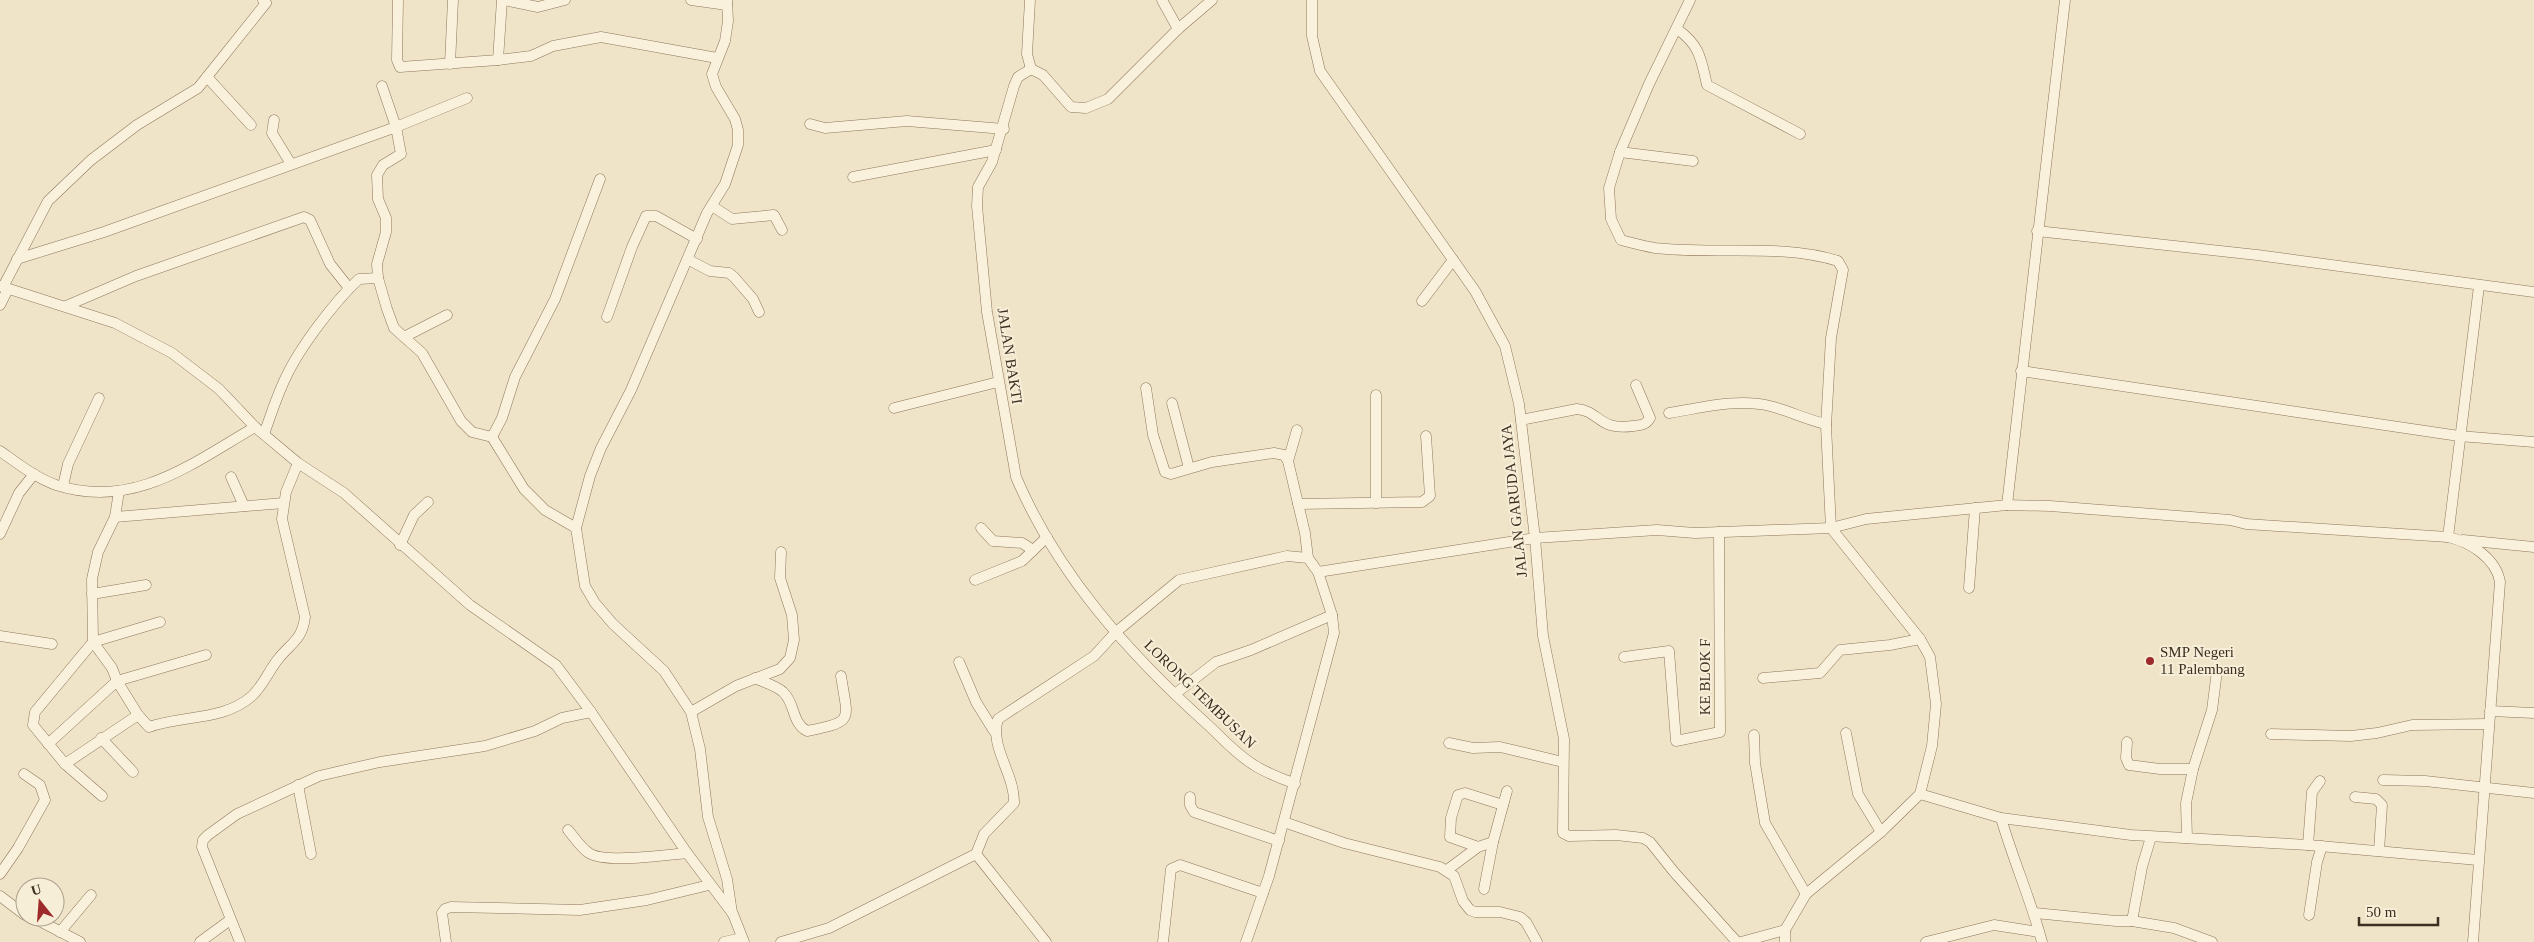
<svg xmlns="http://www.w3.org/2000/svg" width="2534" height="942" font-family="Georgia,serif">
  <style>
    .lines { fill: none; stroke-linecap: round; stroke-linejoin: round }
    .street-casing { stroke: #8d765c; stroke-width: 11 }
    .street { stroke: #faf1dc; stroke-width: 10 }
    .poi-dot { fill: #9e2a2b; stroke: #f7eed8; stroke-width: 2 }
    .labels { text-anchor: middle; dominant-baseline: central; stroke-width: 4; stroke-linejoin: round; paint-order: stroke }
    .street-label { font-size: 15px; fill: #3d2e20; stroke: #f7eed8 }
    .poi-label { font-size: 15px; fill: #3d2e20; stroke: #f7eed8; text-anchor: start }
  </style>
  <rect width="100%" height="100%" fill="#f0e4c8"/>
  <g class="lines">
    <defs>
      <g id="street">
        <polyline points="398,0 397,60 400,67 498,60"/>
        <polyline points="502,0 498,60 531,56 553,46 601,37 717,58"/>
        <polyline points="504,0 538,7 565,0"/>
        <polyline points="691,0 727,5"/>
        <polyline points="727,0 728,21 725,41 712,74 716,87 735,119 738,130 738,145 725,184 707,213 631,390 601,448 590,476 576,528 585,586 595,603 613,624 664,671 691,712 700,749 708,817 727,879 732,913"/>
        <polyline points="1030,0 1027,54 1031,69"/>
        <polyline points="1162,0 1178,29"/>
        <polyline points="1312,0 1312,36 1320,71 1475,291 1505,346 1519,404 1535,538 1543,636 1564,739 1563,833 1569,836 1616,835 1643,838 1650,842 1674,872 1737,942"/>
        <path d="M1690 0 1649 84 1620 152 1609 188 1611 219 1621 240C1632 243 1644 246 1655 248 1714 255 1781 243 1838 261L1843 270 1831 338 1826 426 1831 528 1920 639 1930 657 1936 704 1932 746 1920 794 1881 832 1806 894 1785 930"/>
        <path d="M1677 29C1700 45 1701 59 1707 85L1800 134"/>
        <polyline points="450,64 453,0"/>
        <path d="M1031 69 1018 77 1014 86 992 162 978 187 977 206 987 312 1016 477C1057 574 1130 655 1208 725 1222 738 1237 755 1254 765 1266 773 1281 778 1295 784"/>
        <polyline points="1031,69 1043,75 1071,107 1086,108 1108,99 1178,29 1212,0"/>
        <polyline points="207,77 251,125"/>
        <polyline points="382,86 396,127 401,154 383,165 377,175 378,199 386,218 386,232 377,264 378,278 387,309 394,328 422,353 461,421 472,432 492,437 524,489 545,510 576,528"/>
        <polyline points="274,120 272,133 291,164"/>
        <polyline points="810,124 825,128 907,121 1004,129"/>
        <polyline points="1620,152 1693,161"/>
        <polyline points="853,177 996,150"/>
        <polyline points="712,206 732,219 774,215 782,230"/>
        <polyline points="2037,231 2257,255 2534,292"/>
        <polyline points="17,259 104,232 396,127 467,98"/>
        <polyline points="689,260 710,271 729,273 734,277 753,299 759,312"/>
        <polyline points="0,286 115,323 172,353 219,389 255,427 298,463 344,493 470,605 556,665 591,712 687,853 733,914 744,942"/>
        <polyline points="3,287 48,201 91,160 137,125 198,88 266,3 263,0"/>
        <polyline points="1422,301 1453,260"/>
        <polyline points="0,305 8,289"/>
        <polyline points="66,306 136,276 304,217 310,220 330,264 349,288"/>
        <polyline points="607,317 632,247 646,216 656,216 697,239"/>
        <polyline points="404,337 447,315"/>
        <polyline points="2021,371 2459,436 2534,442"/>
        <polyline points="1146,388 1153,435 1165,472 1171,474 1212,462 1274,453 1284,455 1288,461 1305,533 1308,558"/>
        <polyline points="1172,403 1189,468"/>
        <polyline points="894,408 998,382"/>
        <path d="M1669 413C1701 408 1738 398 1770 406 1790 411 1807 420 1826 424"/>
        <path d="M1521 420 1577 409C1600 411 1598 431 1633 426 1641 425 1646 425 1650 418L1636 385"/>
        <path d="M264 434C271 415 277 395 286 377 300 347 335 301 359 279L378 278"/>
        <polyline points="492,437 502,418 515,377 555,299 600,179"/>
        <path d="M0 451C17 463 36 478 56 485 134 510 191 464 255 427"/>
        <polyline points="1288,461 1297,430"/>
        <polyline points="231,477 244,506"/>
        <polyline points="63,486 68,464 99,398"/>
        <path d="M119 491 115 517 98 552 92 579 93 642 112 668 117 681 138 715 149 727C182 715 224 721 252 696 263 686 269 670 279 658 292 642 302 640 305 617L282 519 286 492 298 463"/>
        <polyline points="1376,503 1376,395"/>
        <polyline points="1298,504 1422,502 1430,496 1426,436"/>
        <path d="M2007 505 2050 506 2230 520 2246 524 2448 537C2470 542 2496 558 2500 582L2473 942"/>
        <polyline points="115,517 284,503"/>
        <polyline points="981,528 993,541 1022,543 1033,550"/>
        <polyline points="0,534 19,493 34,474"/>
        <polyline points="2448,537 2479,286"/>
        <polyline points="2463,540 2534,547"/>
        <polyline points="400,545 414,515 428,502"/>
        <polyline points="975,580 1022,561 1047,537"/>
        <polyline points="1969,588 1975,508"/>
        <polyline points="92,594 146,585"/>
        <polyline points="0,636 52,644"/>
        <polyline points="1624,657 1669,651 1676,741 1720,732 1719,532"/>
        <polyline points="959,662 976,702 994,731"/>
        <path d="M755 678C763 682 777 686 783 692 796 704 791 722 807 731 855 721 848 722 841 676"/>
        <polyline points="1763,678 1820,673 1840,650 1890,645 1920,639"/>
        <polyline points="1175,694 1216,662 1251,650 1332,615"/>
        <polyline points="2490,711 2534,713"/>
        <polyline points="691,712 736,686 780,669 790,658 794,640 792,615 780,578 781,552"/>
        <polyline points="138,715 65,764 33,725 35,712 93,642 160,622"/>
        <polyline points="1846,733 1858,794 1881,832"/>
        <polyline points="2271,734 2351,736 2377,733 2412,725 2489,724"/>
        <polyline points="1754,735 1755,763 1765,823 1806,894"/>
        <polyline points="101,738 133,772"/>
        <polyline points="2127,742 2126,758 2129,765 2160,769 2193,769"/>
        <polyline points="1449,743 1473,748 1500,747 1563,762"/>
        <polyline points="48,744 117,681 206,655"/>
        <polyline points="65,764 102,796"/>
        <polyline points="2383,780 2425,781 2534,793"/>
        <polyline points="298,785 311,854"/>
        <polyline points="1920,794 2001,818 2131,835 2308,845 2478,860"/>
        <polyline points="1190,797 1190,805 1194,812 1279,841"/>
        <polyline points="2355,797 2376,799 2382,805 2379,851"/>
        <path d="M2001 818C2013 860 2031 900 2042 942"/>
        <polyline points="1284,822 1344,843 1440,867 1454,876 1463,901 1470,910 1475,912 1500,912 1520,917 1526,922 1537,942"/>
        <path d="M568 830C574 837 581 848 589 853 605 864 667 855 687 853"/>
        <polyline points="2187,838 2186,803 2193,769 2212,710 2217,671"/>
        <polyline points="2308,845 2312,792 2320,781"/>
        <polyline points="1478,847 1450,837 1451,818 1458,795 1465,793 1503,805"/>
        <polyline points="1447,870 1478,847 1493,842 1507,791"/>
        <polyline points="0,874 18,848 45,800 40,785 24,774"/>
        <polyline points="1484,889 1493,842"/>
        <polyline points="0,896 25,915"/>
        <polyline points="2035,913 2116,921 2132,921 2142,867 2151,837"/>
        <polyline points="2309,915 2317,862 2322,846"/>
        <polyline points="32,917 80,942"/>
        <polyline points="2132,921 2174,928 2212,942"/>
        <polyline points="60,932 91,895"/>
        <polyline points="200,942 230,920"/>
        <polyline points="240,942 202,847 203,840 208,835 237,814 319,776 380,762 485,746 535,731 562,718 591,712"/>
        <polyline points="446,942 442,913 445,909 451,907 580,910 647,900 709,885"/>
        <polyline points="724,942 742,938"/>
        <polyline points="781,942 829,928 976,854"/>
        <path d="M1046 942 976 854 984 834 1014 803C1015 774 989 747 998 719L1094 656 1116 632 1179 580 1287 556 1308 558 1318 572 1535 538 1657 530 1695 533 1831 528 1866 519 2007 505 2065 0"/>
        <polyline points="1163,942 1171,869 1180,865 1263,893"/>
        <polyline points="1246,942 1269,876 1334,633 1332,615 1318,572"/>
        <polyline points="1741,942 1785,930 1785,942"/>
        <polyline points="1926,942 1994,925 2039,932"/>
      </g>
    </defs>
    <use href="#street" class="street-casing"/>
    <use href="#street" class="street"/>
  </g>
  <circle class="poi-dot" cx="2150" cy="661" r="5"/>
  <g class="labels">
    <g class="street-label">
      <text transform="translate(1010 356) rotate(81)">JALAN BAKTI</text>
      <text transform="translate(1514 501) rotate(-96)">JALAN GARUDA JAYA</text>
      <text transform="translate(1705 677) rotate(-90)">KE BLOK F</text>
      <text transform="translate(1200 694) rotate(44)">LORONG TEMBUSAN</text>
    </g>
    <g class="poi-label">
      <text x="2160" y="652">SMP Negeri<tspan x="2160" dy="17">11 Palembang</tspan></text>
    </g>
  </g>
  <g transform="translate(40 902) rotate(343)"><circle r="24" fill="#f7eed8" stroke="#ada18e"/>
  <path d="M0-4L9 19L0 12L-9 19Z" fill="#9e2a2b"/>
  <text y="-8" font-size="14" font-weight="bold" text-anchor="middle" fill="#3d2e20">U</text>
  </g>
  <path d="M2359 917v8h79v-8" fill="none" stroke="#3d2e20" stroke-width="2.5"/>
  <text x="2366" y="917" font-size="15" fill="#3d2e20" stroke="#f7eed8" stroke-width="4" paint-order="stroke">50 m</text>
</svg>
